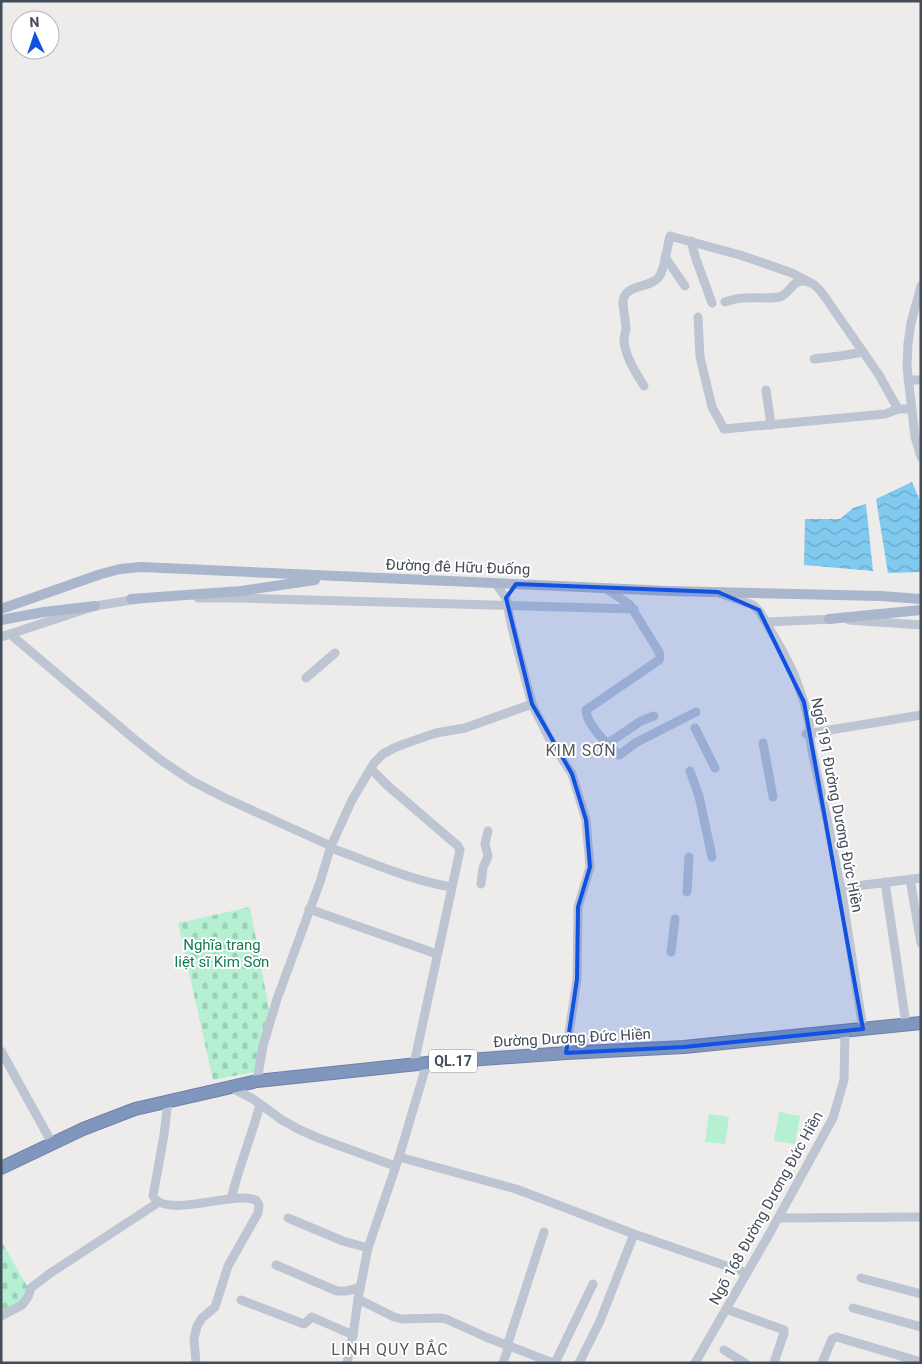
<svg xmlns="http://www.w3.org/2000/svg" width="922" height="1364" font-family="Roboto,sans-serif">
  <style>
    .cemetery { fill: url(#cemetery-stones) }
    .pitch { fill: #b5f0d3 }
    .water { fill: url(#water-waves) }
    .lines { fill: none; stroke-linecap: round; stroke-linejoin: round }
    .highway-casing { stroke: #6b81a9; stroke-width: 14 }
    .minor { stroke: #bdc5d2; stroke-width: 9 }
    .major { stroke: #a9b6cc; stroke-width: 10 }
    .highway { stroke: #8096bd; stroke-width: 12 }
    .marked { fill: #1152e2; fill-opacity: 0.2; stroke: #1152e2; stroke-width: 4; stroke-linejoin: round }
    .labels { text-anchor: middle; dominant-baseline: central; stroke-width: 4; stroke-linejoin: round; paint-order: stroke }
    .shield { fill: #fff; stroke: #7b828b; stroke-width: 1 }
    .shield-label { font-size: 14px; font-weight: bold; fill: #434c59 }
    .street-label { font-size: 15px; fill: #434c59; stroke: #fff }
    .park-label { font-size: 15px; fill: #127c54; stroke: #fff }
    .neighbourhood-label { font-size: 16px; letter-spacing: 1px; fill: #585a60; stroke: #fff }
  </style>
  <defs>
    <pattern id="cemetery-stones" width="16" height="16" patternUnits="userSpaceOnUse" patternTransform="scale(1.25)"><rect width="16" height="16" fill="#b5f0d3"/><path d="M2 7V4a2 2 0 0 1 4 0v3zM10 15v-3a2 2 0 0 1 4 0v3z" fill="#9dcfb7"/></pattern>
    <pattern id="water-waves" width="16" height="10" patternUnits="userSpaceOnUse" patternTransform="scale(1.25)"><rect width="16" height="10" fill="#80caef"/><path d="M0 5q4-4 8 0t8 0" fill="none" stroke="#6aa6c5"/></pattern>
  </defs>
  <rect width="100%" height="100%" fill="#eeebeb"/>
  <g class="cemetery">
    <polygon points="250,907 270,1014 254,1072 213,1080 178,923"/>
    <polygon points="1,1241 29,1289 28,1297 1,1316"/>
  </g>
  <g class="pitch">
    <polygon points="779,1112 800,1116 795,1144 774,1141"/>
    <polygon points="709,1114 729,1117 725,1144 705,1142"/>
  </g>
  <g class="water">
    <polygon points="912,482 921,503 921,572 888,573 876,499"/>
    <polygon points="866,504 873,571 804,565 805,519 840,519 853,508"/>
  </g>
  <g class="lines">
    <defs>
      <polyline id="highway" points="1,1168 83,1129 135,1109 257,1081 427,1063 566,1053 684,1047 921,1023"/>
    </defs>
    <use href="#highway" class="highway-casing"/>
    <g class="minor">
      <polyline points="691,241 696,259 712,303"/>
      <polyline points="665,257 685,286"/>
      <polyline points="921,286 911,323 908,344 907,367 915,437 921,457"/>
      <path d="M725 302C731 300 738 298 744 298 755 297 768 299 779 297 789 295 792 280 804 281 814 282 820 290 825 297L879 375 898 409"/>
      <polyline points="698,317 700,357 712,407 724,429 885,414 898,409 912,409"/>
      <polyline points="814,359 840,356 863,352"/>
      <polyline points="908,380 921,380"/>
      <path d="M644 386C636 373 625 356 624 341 624 337 625 333 626 329 626 326 625 321 625 318 624 311 621 301 625 295 631 285 651 287 659 277 665 268 667 247 670 236L740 255 792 273 809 282"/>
      <polyline points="766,390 771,425"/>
      <polyline points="496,584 506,598 512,628 532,704 551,742 572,774 586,820 590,867 578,907 577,979 566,1053"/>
      <path d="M607 589 630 605 659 652 660 656 659 660 586 710C586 724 609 746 619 755L637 742 696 712"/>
      <polyline points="719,593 753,605 760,612 782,650 794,674 804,702 809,723 811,746 828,824 843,900 863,1029"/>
      <polyline points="198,598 237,598 634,609"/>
      <polyline points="849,620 921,625"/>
      <polyline points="767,622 834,619"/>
      <polyline points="10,634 133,738 162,761 192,781 225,798 331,846"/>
      <polyline points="1,637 95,606 138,599"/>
      <polyline points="306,678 335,653"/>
      <polyline points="695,728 715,768"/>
      <polyline points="806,734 921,715"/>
      <polyline points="763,743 773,797"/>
      <polyline points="607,744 641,721 654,716"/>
      <polyline points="371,769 388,786 458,846 460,850 414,1064"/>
      <polyline points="690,771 699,796 712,857"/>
      <path d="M331 848C370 862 410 880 451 887"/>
      <polyline points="910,879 921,943"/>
      <polyline points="885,882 906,1024"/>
      <polyline points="481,884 483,868 488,856 485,844 488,831"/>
      <polyline points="840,888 921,878"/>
      <polyline points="687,892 689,857"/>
      <polyline points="309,909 437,954"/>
      <polyline points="671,952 675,919"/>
      <polyline points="1,1051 52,1143"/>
      <polyline points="427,1063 399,1157 368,1248 358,1299 394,1317 402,1319 440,1318 446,1319 486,1337 553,1363"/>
      <polyline points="257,1081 263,1046 277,999 320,882 331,846 352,800 374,763 383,754 394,748 404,744 436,733 465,728 532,704"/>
      <polyline points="230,1087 253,1099 282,1120 300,1130 321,1139 395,1166"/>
      <path d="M168 1101 164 1135 153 1196C164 1217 223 1196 244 1198 248 1198 252 1199 256 1200L259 1205 258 1213 228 1266 215 1307 202 1318 197 1326 194 1339 196 1363"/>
      <polyline points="399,1157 516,1189 634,1234"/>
      <path d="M231 1199C239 1167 251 1137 260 1105"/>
      <polyline points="288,1218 343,1241 368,1248"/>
      <polyline points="778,1218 921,1217"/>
      <polyline points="276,1265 337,1291 346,1291 359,1288"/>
      <polyline points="861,1278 921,1294"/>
      <polyline points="241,1300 304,1324 312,1317 353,1335"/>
      <polyline points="853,1308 921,1327"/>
      <polyline points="726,1309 784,1330 784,1333 774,1363"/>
      <polyline points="1,1316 22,1305 28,1297 31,1288 49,1274 159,1202"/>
      <polyline points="507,1346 544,1232"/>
      <polyline points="724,1350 745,1363"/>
      <polyline points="347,1363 353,1335 358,1299"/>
      <polyline points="503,1363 509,1346"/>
      <polyline points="555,1363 593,1284"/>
      <polyline points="579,1363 600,1321 634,1234 747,1273"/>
      <polyline points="695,1363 771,1231 833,1118 844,1080 845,1031"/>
      <polyline points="822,1363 832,1339 837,1337 921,1362"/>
    </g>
    <g class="major">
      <polyline points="131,599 241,591 315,580"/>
      <polyline points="1,609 101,574 120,569 141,567 669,591 880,596 921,599"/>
      <polyline points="829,619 921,610"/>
      <polyline points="1,620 44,612 95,606"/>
    </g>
    <use href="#highway" class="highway"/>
  </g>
  <path class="marked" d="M516 584 718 592 759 610 804 702 863 1029 684 1047 566 1053 577 979 578 907 590 867 586 820 572 774 532 704 506 598Z"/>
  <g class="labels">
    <rect class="shield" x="429" y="1049.5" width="48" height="23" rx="4"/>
    <g class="shield-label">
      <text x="453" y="1061">QL.17</text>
    </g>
    <g class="street-label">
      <text transform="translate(458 567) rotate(2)">Đường đê Hữu Đuống</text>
      <text transform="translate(837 805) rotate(79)">Ngõ 191 Đường Dương Đức Hiền</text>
      <text transform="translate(572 1038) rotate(-3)">Đường Dương Đức Hiền</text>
      <text transform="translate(766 1208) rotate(-61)">Ngõ 168 Đường Dương Đức Hiền</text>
    </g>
    <g class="park-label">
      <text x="222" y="945">Nghĩa trang<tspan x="222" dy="17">liệt sĩ Kim Sơn</tspan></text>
    </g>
    <g class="neighbourhood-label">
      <text x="581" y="750">KIM SƠN</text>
      <text x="390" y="1349">LINH QUY BẮC</text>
    </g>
  </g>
  <rect width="922" height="1364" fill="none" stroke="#434c59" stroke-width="5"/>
  <g transform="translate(35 35) rotate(357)"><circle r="24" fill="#ffffff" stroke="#b4b7bd"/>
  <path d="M0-4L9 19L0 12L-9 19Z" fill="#1152e2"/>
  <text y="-8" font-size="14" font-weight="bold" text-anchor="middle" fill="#434c59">N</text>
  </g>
</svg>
